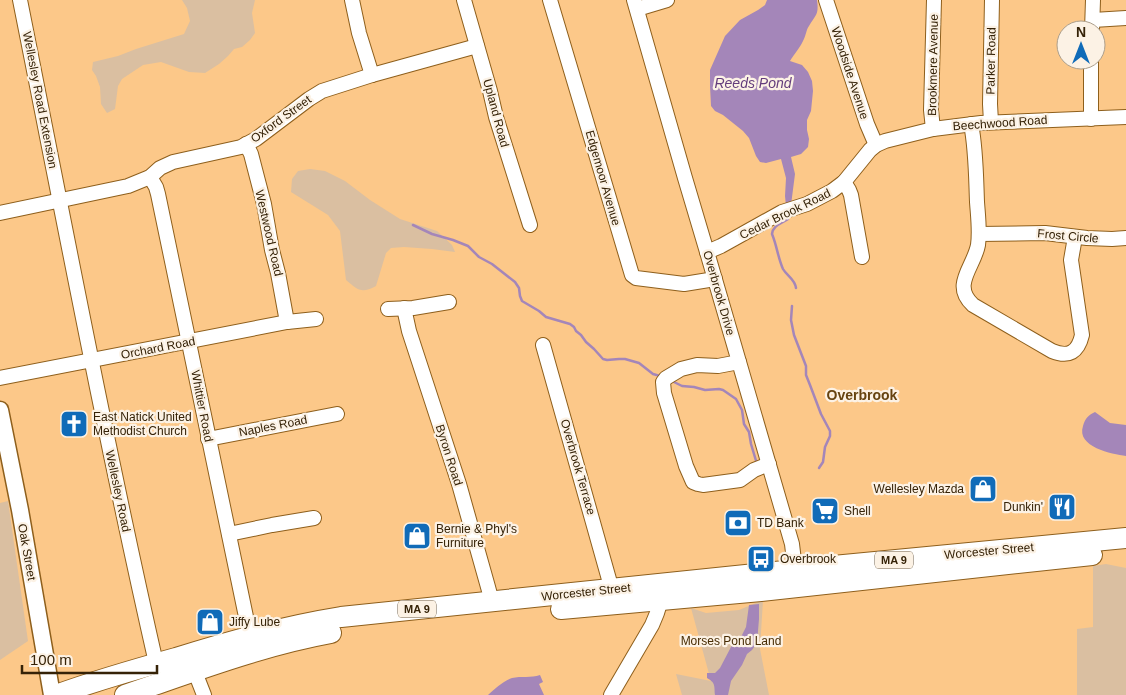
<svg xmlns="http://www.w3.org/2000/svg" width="1126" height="695" font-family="Helvetica,sans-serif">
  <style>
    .green { fill: #dabfa1 }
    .water { fill: #a486b9 }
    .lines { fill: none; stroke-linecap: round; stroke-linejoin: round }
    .stream { stroke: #a486b9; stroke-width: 2.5 }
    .minor-casing { stroke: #8e5f1c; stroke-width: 16 }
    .major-casing { stroke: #8e5f1c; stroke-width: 19 }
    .highway-casing { stroke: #8e5f1c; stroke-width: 22 }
    .minor { stroke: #fff; stroke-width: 14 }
    .major { stroke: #fff; stroke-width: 16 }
    .highway { stroke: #fff; stroke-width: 20 }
    .labels { text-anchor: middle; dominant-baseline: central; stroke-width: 4.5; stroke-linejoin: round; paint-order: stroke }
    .shield { fill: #fcf2e5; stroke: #71604a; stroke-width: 1 }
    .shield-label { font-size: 11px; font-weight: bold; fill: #352207 }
    .street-label { font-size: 12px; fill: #352207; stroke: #fcf2e5 }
    .poi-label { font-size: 12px; fill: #352207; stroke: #fcf2e5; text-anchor: start }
    .park-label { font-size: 12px; fill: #472c03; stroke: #fcf2e5 }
    .water-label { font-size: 14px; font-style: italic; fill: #633c7c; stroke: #fcf2e5 }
    .neighbourhood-label { font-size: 14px; font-weight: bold; fill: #664310; stroke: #fcf2e5 }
  </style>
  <rect width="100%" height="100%" fill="#fcc889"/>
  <g class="green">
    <polygon points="182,0 255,0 252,13 255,33 250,40 242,47 234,49 228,56 219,64 205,73 189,72 161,62 143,65 122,79 118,86 115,109 107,113 101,104 100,87 96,76 92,70 93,62 118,56 136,49 184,34 190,21 187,8"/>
    <path d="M310 169 325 171 345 181 370 200 400 219 437 231 452 245 455 252 432 249 404 247 391 248 386 253 376 286C361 294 358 290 346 280L340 231 328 215 291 192 292 179 298 171Z"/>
    <polygon points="8,501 28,641 0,660 0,503"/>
    <polygon points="1106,564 1126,568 1126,695 1077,695 1077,629 1093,627 1093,566"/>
    <polygon points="763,600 760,649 769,695 682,695 676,674 711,681 691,608 706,613 739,610"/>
  </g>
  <g class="water">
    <path d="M767 0H817C819 15 816 14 809 26 806 30 806 36 803 41 800 48 794 54 790 61L802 65 808 72 812 81 813 91 811 111 807 120V130L809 139 808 147 801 154 791 157 795 174 791 205 786 206 785 196 786 178 781 159 766 163 760 162 756 156 749 138 743 131 723 115 715 111 711 106 710 86V70L725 36 740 20 758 10 765 5Z"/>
    <path d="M1095 412 1110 423 1126 425V456C1112 454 1076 447 1083 426 1085 419 1088 415 1095 412Z"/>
    <path d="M759 604V619L757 643 752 650 747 654 742 665 731 681 728 695H715C714 686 716 683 707 678V673H715L720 668 731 647 732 645H737L746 627 749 605Z"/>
    <path d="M540 675 543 682 539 684 544 695H488C495 689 503 681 512 678 521 676 531 678 540 675Z"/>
  </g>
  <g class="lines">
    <g class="stream">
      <path d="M789 215 788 219C781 224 773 225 772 234 777 246 778 258 783 269 787 276 795 279 796 288"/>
      <polyline points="413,225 432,234 453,240 468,246 479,257 492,264 515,282 519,288 520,296 522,301 539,311 546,317 570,324 574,327 576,331 581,335 586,342 594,349 603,359 607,360 619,359 625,359 639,363 653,374 660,376"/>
      <polyline points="792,306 791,320 794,335 806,366 806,375 810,385 821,414 830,431 830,436 825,447 823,462 819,468"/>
      <polyline points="672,381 682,386 694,387 705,390 719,389 723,390 736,399 742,410 744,424 749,432 751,444 757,464"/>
    </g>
    <defs>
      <g id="minor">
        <path d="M20 0C64 221 106 443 156 663"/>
        <polyline points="352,0 359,33 372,75"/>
        <polyline points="464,0 490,91 496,117 530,225"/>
        <polyline points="550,0 632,275 636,278 684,284 715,279"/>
        <polyline points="634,0 685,178 707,252 792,544 796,578"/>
        <polyline points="826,0 867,124 876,145"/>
        <polyline points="637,9 667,0"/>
        <polyline points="1093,20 1126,18"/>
        <polyline points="1092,30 1093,0"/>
        <polyline points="1091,119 1091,60"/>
        <polyline points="991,122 990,104 992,0"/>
        <path d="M971 124C976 149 976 176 977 202 978 216 980 231 978 245 974 267 951 285 973 305L1052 351C1069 358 1078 352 1082 335L1071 260 1075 237"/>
        <polyline points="933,129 931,110 934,0"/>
        <polyline points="246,144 251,154 264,204 272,250 278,273 287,322"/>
        <polyline points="150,177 156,187 158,194 250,636"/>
        <polyline points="844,182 849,190 851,195 862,257"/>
        <polyline points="0,213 128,186 150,177 160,168 173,162 241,147 256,139 309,99 322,91 372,75 477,46"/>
        <polyline points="979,234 1045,233 1087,238 1112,239 1126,238"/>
        <polyline points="707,252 721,246 782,212 807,204 832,191 844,182 870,150 876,145 885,141 933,129 981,123 1126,117"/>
        <polyline points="404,308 409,331 459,484 488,587 492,602"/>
        <polyline points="388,309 413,308 449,302"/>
        <polyline points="543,345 612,590"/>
        <polyline points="739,362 718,366 697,365 681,369 666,378 663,382 664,393 686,466 693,482 698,484 703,485 740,480 754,470 769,464"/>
        <polyline points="0,378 287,322 316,319"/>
        <polyline points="208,439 337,414"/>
        <polyline points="229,534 272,525 314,518"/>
        <polyline points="195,672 204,695"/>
        <polyline points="611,695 652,625 657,613 661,600"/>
      </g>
      <polyline id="major" points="0,410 20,510 52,695"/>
      <g id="highway">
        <polyline points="561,609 761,591 1092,555"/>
        <path d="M56 695C95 681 136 669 176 658 230 641 285 626 341 617L823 567 1126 538"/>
        <path d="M125 695C193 672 260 646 331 633"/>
      </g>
    </defs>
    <use href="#minor" class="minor-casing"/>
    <use href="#major" class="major-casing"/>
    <use href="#highway" class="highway-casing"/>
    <use href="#minor" class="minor"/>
    <use href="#major" class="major"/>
    <use href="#highway" class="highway"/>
  </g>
  <defs>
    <symbol id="church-square" viewBox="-11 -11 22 22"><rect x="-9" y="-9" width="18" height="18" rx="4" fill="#106bb8" stroke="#fcf2e5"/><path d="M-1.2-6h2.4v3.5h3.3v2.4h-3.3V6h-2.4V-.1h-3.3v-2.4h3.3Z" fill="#fff"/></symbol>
    <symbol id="shop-square" viewBox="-11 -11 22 22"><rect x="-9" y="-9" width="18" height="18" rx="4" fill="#106bb8" stroke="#fcf2e5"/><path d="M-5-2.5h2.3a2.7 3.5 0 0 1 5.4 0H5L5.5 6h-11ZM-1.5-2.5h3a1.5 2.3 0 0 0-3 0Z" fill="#fff"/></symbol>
    <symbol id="restaurant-square" viewBox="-11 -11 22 22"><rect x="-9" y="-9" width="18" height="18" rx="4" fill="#106bb8" stroke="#fcf2e5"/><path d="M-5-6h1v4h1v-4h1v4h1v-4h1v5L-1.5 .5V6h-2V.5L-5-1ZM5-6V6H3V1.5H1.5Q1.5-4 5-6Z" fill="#fff"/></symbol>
    <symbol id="supermarket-square" viewBox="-11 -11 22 22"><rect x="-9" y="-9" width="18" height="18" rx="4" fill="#106bb8" stroke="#fcf2e5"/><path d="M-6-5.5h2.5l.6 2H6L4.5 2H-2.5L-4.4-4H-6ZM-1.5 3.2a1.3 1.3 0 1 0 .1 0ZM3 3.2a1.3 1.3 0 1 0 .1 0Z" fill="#fff"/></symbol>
    <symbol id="bank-square" viewBox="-11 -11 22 22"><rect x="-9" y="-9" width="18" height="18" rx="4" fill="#106bb8" stroke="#fcf2e5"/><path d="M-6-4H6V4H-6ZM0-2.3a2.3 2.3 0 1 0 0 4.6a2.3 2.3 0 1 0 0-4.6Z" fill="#fff"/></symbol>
    <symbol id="bus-square" viewBox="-11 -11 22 22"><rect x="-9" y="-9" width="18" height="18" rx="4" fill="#106bb8" stroke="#fcf2e5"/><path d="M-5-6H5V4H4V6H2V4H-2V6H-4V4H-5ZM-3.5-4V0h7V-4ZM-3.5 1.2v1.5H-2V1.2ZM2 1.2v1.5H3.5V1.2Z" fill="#fff"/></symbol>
  </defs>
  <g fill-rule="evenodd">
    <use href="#church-square" x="58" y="408" width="32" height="32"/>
    <use href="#shop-square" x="967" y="473" width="32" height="32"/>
    <use href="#restaurant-square" x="1046" y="491" width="32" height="32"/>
    <use href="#supermarket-square" x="809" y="495" width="32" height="32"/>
    <use href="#bank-square" x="722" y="507" width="32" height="32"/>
    <use href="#shop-square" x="401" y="520" width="32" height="32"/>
    <use href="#bus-square" x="745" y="543" width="32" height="32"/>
    <use href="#shop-square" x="194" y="606" width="32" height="32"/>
  </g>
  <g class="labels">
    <g class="shield">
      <rect x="875" y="551.5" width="38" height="17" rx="4"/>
      <rect x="398" y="600.5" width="38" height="17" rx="4"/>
    </g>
    <g class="shield-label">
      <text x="894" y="560">MA 9</text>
      <text x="417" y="609">MA 9</text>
    </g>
    <g class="street-label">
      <text transform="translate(991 61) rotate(-89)">Parker Road</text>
      <text transform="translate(933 65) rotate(-89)">Brookmere Avenue</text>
      <text transform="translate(850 73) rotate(72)">Woodside Avenue</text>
      <text transform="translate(40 100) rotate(79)">Wellesley Road Extension</text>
      <text transform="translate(496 113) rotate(75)">Upland Road</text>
      <text transform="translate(281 119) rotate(-36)">Oxford Street</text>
      <text transform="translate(1000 123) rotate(-4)">Beechwood Road</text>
      <text transform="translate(603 178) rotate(74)">Edgemoor Avenue</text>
      <text transform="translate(785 214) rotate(-26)">Cedar Brook Road</text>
      <text transform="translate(269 233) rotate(77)">Westwood Road</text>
      <text transform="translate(1068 236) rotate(5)">Frost Circle</text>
      <text transform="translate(719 293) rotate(74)">Overbrook Drive</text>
      <text transform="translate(158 348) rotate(-11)">Orchard Road</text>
      <text transform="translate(202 406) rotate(79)">Whittier Road</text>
      <text transform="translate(273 426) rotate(-11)">Naples Road</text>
      <text transform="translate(449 455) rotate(72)">Byron Road</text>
      <text transform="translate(578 467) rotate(74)">Overbrook Terrace</text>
      <text transform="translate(118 491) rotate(78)">Wellesley Road</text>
      <text transform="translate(989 551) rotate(-5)">Worcester Street</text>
      <text transform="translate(27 552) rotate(80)">Oak Street</text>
      <text transform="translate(586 592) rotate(-6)">Worcester Street</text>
    </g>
    <g class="poi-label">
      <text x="93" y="417">East Natick United<tspan x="93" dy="14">Methodist Church</tspan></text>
      <text x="964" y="489" text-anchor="end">Wellesley Mazda</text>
      <text x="1043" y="507" text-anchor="end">Dunkin'</text>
      <text x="844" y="511">Shell</text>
      <text x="757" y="523">TD Bank</text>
      <text x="436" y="529">Bernie &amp; Phyl's<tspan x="436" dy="14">Furniture</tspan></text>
      <text x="780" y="559">Overbrook</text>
      <text x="229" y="622">Jiffy Lube</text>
    </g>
    <g class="park-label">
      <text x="731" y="641">Morses Pond Land</text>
    </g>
    <g class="water-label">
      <text x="753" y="83">Reeds Pond</text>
    </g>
    <g class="neighbourhood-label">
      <text x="862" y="395">Overbrook</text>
    </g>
  </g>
  <g transform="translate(1081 45)"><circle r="24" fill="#fcf2e5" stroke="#ac9f8c"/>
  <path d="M0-4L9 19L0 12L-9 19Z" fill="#106bb8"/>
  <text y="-8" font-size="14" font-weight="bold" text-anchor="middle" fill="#352207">N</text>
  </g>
  <path d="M22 665v8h135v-8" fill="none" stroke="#352207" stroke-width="2.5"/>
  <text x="30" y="665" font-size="15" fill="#352207" stroke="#fcf2e5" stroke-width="4" paint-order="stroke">100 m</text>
</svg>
